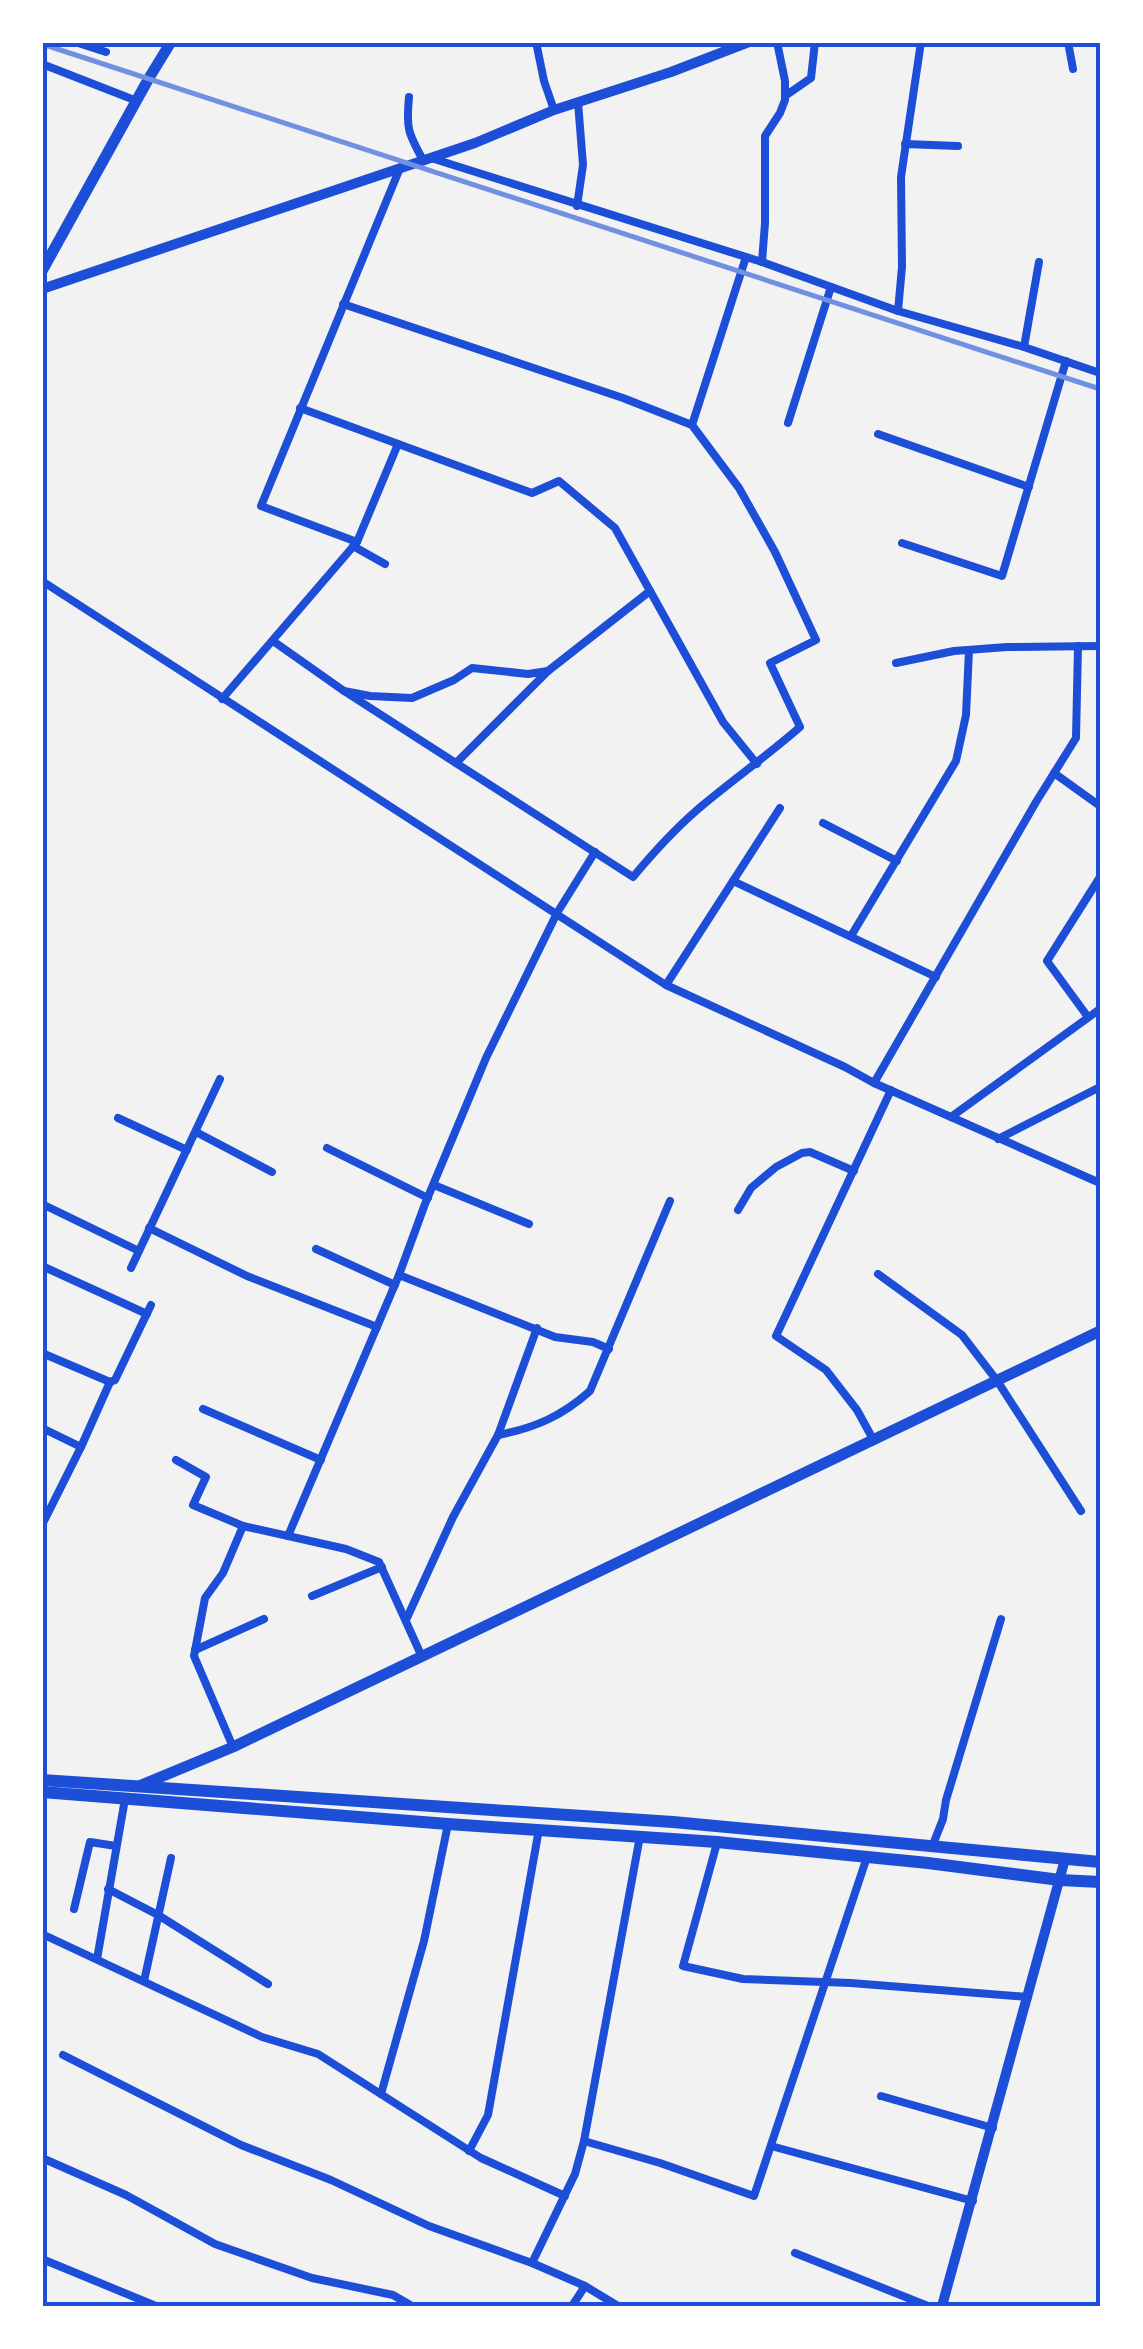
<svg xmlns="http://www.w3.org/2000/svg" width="1143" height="2349" font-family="Jost,sans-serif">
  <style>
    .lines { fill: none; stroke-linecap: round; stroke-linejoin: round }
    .minor { stroke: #1d4ed8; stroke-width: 8 }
    .tertiary { stroke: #1d4ed8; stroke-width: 10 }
    .secondary { stroke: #1d4ed8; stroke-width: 11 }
    .primary { stroke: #1d4ed8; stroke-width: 12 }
    .rail { stroke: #7290e2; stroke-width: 5 }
    .neatline { fill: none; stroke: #1d4ed8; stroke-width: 4 }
  </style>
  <rect width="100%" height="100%" fill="#f2f2f2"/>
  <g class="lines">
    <g class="minor">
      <polyline points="75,42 106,52"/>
      <polyline points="536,42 544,81 554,110"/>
      <polyline points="1068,42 1073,69"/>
      <polyline points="42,64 137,101"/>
      <polyline points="785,96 811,78 815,42"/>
      <path d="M409 97C406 128 408 133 423 160"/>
      <polyline points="905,144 958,146"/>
      <polyline points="431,158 762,262 898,311 1024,347 1100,373"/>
      <polyline points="577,206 583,165 578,102"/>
      <polyline points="762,262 765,223 765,136 780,113 785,100 785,81 777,42"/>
      <path d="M343 304 623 398 692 425 739 488 775 552 816 640 770 663 800 727C767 756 731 781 697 810 674 830 653 853 633 877L344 691"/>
      <polyline points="898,311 902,267 901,177 921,42"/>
      <polyline points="1024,347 1039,262"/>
      <polyline points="300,408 532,493 559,481 615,528 723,722 757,764"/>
      <polyline points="788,423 831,287"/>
      <polyline points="692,425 746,257"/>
      <polyline points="878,434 1029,487"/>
      <polyline points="357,542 261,506 400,168"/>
      <polyline points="902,543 1002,576 1066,361"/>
      <polyline points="353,546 385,564"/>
      <polyline points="42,581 666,985 845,1067 874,1083 1100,1183"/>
      <polyline points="273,641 344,691 370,696 412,698 454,680 472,668 528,674 548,671 650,591"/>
      <polyline points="896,663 954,651 1007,647 1100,646"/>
      <polyline points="222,699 357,542 398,444"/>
      <polyline points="456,763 548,671"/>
      <polyline points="1054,773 1100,806"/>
      <polyline points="823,823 897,861"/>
      <polyline points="733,881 936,977"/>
      <polyline points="851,936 956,761 966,715 969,650"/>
      <polyline points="666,985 780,808"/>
      <polyline points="1088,1017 1047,961 1100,877"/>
      <polyline points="874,1083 1036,802 1076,738 1078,646"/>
      <polyline points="951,1117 1100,1009"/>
      <polyline points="118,1118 187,1150"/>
      <polyline points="196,1132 272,1172"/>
      <polyline points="998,1139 1100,1087"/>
      <polyline points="327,1148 428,1198"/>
      <polyline points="434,1185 529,1224"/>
      <polyline points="42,1204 139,1251"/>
      <polyline points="738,1210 751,1188 776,1167 802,1153 810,1152 854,1171"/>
      <polyline points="149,1228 247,1276 377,1327"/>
      <polyline points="316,1249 395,1285"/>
      <polyline points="42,1266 147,1314"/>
      <polyline points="131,1268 220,1079"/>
      <polyline points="878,1274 962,1335 998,1382 1081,1511"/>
      <polyline points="399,1275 555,1337 593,1342 609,1349"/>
      <polyline points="42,1353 110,1382"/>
      <polyline points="203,1409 321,1460"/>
      <polyline points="42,1428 81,1447"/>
      <path d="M498 1435C535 1428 562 1416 590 1391L670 1201"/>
      <polyline points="874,1441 857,1410 826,1370 776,1336 891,1090"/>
      <polyline points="176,1460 206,1477 193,1505 243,1526 346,1549 379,1562 422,1657"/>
      <polyline points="42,1525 81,1447 110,1382 115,1380 151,1305"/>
      <polyline points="288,1536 399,1275 425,1204 486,1058 557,913 595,852"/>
      <polyline points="312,1596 382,1567"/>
      <polyline points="406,1620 453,1517 498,1435 537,1328"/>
      <polyline points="195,1650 264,1619"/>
      <polyline points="233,1747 194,1656 205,1598 223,1573 243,1526"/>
      <polyline points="717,1843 683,1966 743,1979 851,1983 1028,1997"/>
      <polyline points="932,1847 943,1819 946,1800 1001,1619"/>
      <polyline points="108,1889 158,1915 268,1984"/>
      <polyline points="74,1909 90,1842 116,1846"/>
      <polyline points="42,1934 262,2037 318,2054 481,2158 565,2196"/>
      <polyline points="97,1959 125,1799"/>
      <polyline points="144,1981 171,1858"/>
      <polyline points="63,2055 241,2145 331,2180 429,2226 532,2263 585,2286 618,2306"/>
      <polyline points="381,2094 424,1941 448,1824"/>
      <polyline points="881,2096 993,2128"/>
      <polyline points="584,2141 660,2163 754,2196 867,1857"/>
      <polyline points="771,2146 973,2201"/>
      <polyline points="469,2151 488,2115 539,1829"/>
      <polyline points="42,2158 126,2195 215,2244 312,2278 393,2295 412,2306"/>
      <polyline points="795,2253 928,2306"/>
      <polyline points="42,2259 156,2306"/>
      <polyline points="532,2263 575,2174 584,2141 640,1836"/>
      <polyline points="572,2306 585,2286"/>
    </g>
    <g class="tertiary">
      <polyline points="42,289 475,143 554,110 671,72 749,42"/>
      <polyline points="942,2306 1065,1859"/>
    </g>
    <g class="secondary">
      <polyline points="42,271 149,78 171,42"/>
      <polyline points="139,1786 233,1747 1100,1331"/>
    </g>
    <g class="primary">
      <polyline points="42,1780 673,1822 1100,1862"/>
      <polyline points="42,1792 448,1824 717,1842 928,1863 1060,1880 1100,1882"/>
    </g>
    <polyline class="rail" points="42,44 1100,389"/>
  </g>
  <rect width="1143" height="2349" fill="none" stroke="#ffffff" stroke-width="90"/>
  <rect x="45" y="45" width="1053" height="2259" class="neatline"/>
</svg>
